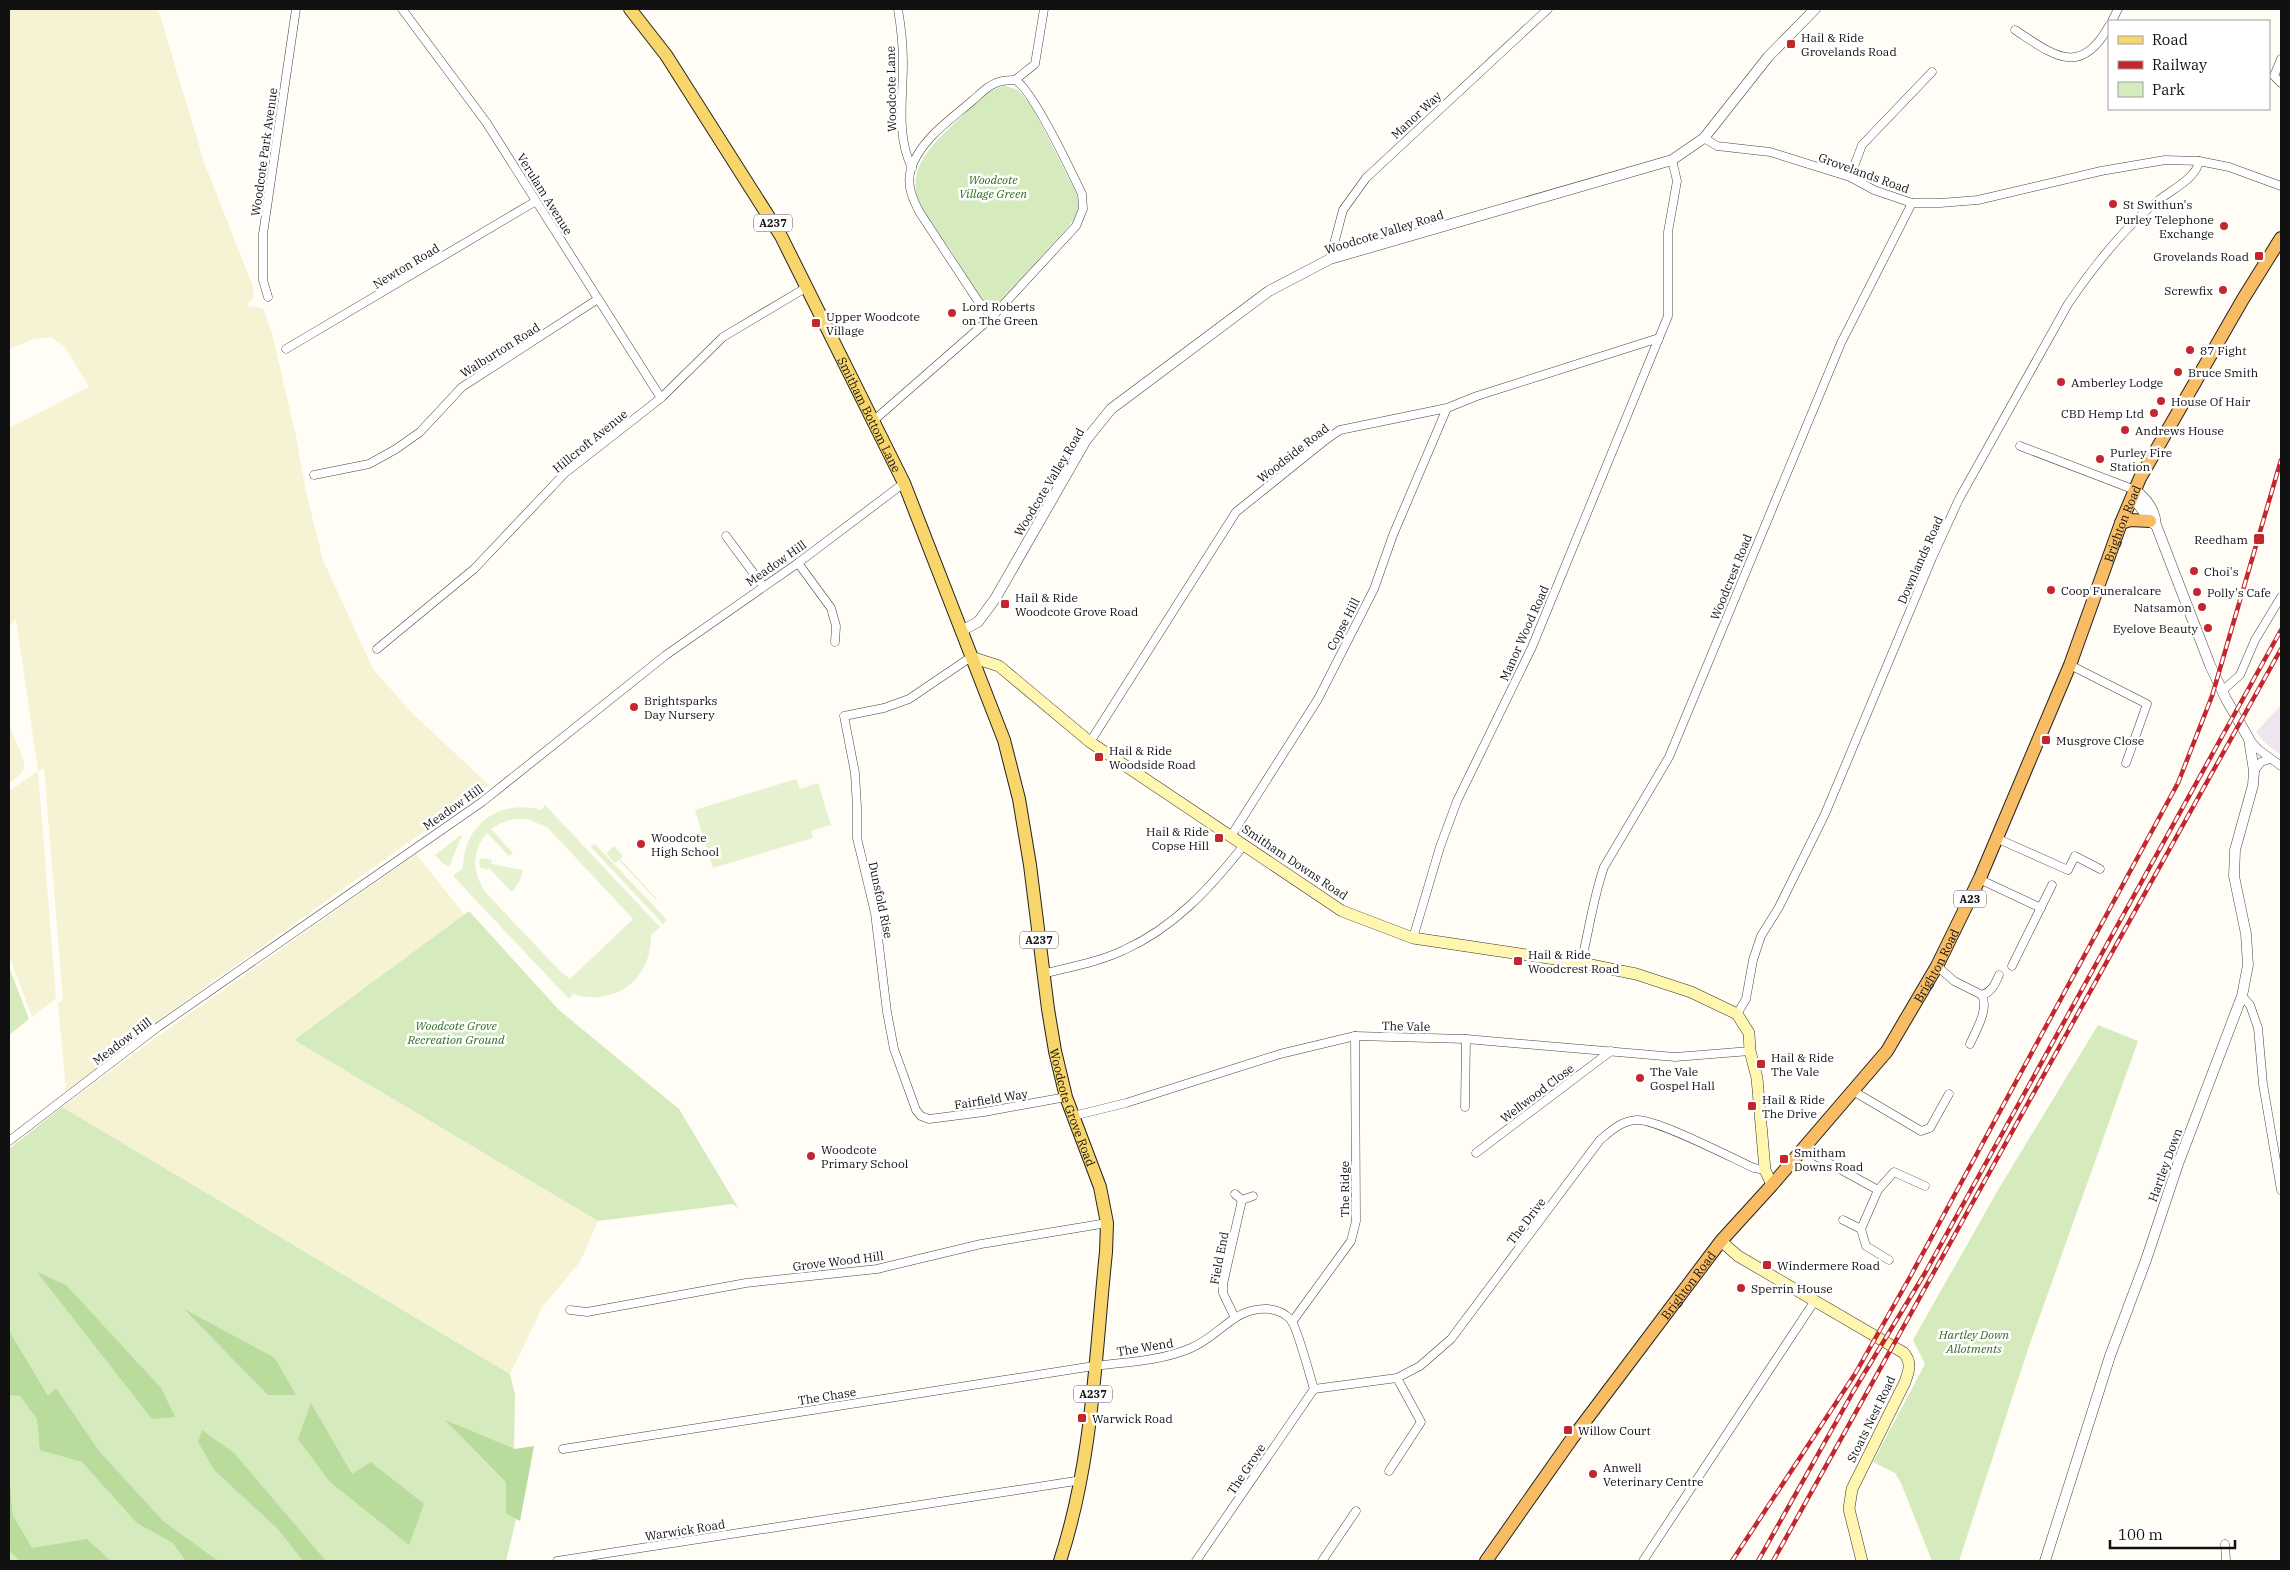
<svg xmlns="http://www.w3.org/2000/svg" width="2290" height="1570" font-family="'IBM Plex Serif',serif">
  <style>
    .industrial { fill: #eee6ef }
    .farmland { fill: #f6f3d4 }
    .green { fill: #d5ebbd }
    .forest { fill: #b9dc9c }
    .pitch { fill: #e6f2cf; fill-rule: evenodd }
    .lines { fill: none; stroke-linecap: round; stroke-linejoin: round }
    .minor-casing { stroke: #444; stroke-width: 9 }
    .tertiary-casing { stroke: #444; stroke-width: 11 }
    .secondary-casing { stroke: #333; stroke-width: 12 }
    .primary-casing { stroke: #222; stroke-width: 14 }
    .trunk-casing { stroke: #222; stroke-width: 14 }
    .minor { stroke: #fff; stroke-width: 8 }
    .tertiary { stroke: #fff; stroke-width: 10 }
    .secondary { stroke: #fff6b0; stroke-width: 11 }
    .primary { stroke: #f9d66b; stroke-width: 12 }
    .trunk { stroke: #f7bc64; stroke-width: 12 }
    .rail-casing { stroke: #c4262e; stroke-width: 4.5 }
    .rail { stroke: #fff; stroke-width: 2.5; stroke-dasharray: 8; stroke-linecap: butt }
    .poi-dot { fill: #c4262e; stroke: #fff; stroke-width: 2 }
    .labels { text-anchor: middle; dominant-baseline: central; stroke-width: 5; stroke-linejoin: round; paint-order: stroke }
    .shield { fill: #fff; stroke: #585858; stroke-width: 1 }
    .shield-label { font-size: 11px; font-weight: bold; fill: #111 }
    .poi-label { font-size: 12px; fill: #111; stroke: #fff; text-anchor: start }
    .street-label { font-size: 12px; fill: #111; stroke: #fff }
    .park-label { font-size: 12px; font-style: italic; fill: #2f6b1f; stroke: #fff }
  </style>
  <rect width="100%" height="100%" fill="#fffdf5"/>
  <polygon class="industrial" points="2281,705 2281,755 2265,743 2256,732"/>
  <g class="farmland">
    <polygon points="9,9 158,9 204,162 252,284 254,296 247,306 263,308 272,333 296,436 306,492 323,560 373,669 412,713 489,785 156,1022 66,1092 58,1003 63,999 44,768 38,771 56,998 32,1017 9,956 9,791 38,771 16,619 9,627 9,428 89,387 65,347 51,337 34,339 9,349"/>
    <polygon points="9,724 24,761 24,769 18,777 9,783"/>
    <polygon points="416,854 465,915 294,1040 598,1221 580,1262 543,1306 510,1374 62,1107 161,1034"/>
  </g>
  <g class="green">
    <path d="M1006 86 1018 90 1031 105 1075 190C1081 205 1078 215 1069 226L1003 299C998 303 992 307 986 302 974 293 961 266 952 252 942 237 922 214 917 197 908 164 938 139 960 118 973 106 987 88 1006 86Z"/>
    <polygon points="469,911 559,1010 679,1109 739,1209 733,1204 598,1221 294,1040"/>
    <polygon points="9,967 29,1019 9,1035"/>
    <polygon points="2098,1025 2138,1041 2027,1352 1959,1561 1932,1561 1901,1483 1895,1473 1873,1462 1925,1364 1913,1340 1998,1190"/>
    <polygon points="62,1107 510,1374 515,1394 514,1450 533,1449 506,1561 9,1561 9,1149"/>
  </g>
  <g class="forest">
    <polygon points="37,1272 66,1285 161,1388 175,1417 152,1419"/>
    <polygon points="184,1309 275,1358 296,1395 268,1395"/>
    <polygon points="9,1331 48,1396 56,1388 99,1451 163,1521 218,1561 186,1561 173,1543 137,1523 82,1462 40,1450 37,1419 20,1396 9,1395"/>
    <polygon points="311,1403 352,1474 371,1462 424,1504 409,1545 330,1482 298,1439"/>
    <polygon points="445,1420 515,1449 534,1446 520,1521 506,1513 506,1482"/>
    <polygon points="202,1430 234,1453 326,1561 303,1561 278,1529 214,1470 198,1442"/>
    <polygon points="9,1475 13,1516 32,1548 87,1539 111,1561 20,1561 9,1550"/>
  </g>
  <g class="pitch">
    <polygon points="796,779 800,789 818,783 831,825 811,831 813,838 713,868 695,810"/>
    <path d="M545 805 660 927 651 935C652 979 615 1007 573 994L569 999 453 876 463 868C463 825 500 798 541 810ZM513 819H528L548 828 633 919 570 979 560 971 487 894C472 875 471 851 487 833L509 856 513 853 491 829 499 824Z"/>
    <polygon points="461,835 462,838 460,840 449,867 442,863 435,855"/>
    <polygon points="595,844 667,920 663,924 591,847"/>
    <polygon points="614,846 623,856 620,859 657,899 656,900 619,860 615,863 606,853"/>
    <polygon points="481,858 492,860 491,864 523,870 520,880 512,892 489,868 487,870 480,867 479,862"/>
  </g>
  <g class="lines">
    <defs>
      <g id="minor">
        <polyline points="402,9 486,122 661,398"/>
        <path d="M898 9C901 27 903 45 903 63 903 98 896 136 912 168"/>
        <polyline points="2112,21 2118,9"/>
        <path d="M2015 30C2052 54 2080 79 2109 26"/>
        <polyline points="2281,59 2274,76 2281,83"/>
        <polyline points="1015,80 1035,64 1044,9"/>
        <polyline points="1704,138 1717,146 1770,152 1850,177 1874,190 1912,203 1940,203 1978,200 2101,171 2165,160 2199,161 2229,167 2281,186"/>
        <polyline points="1850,177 1862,145 1932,72"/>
        <polyline points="1330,259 1343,210 1366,178 1548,9"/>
        <polyline points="268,297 263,280 263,234 296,9"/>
        <polyline points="286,349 536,201"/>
        <path d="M873 421 992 317 978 301 920 213C913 200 906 185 911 169 920 140 950 120 972 101 979 95 987 86 996 83 1002 80 1009 80 1015 80 1032 88 1072 173 1082 194L1083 209 1076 226 992 317"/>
        <polyline points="2020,446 2135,490"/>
        <polyline points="314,475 369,464 396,449 420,432 462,387 598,299"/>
        <polyline points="726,536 763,586"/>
        <polyline points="798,563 831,608 836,626 835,642"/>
        <polyline points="377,649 474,569 565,473 661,398 723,337 807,287"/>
        <polyline points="971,657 909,699 884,708 844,716 855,773 857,807 857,838 875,913 887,1012 894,1049 916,1110 921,1116 929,1119 984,1112 1066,1097"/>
        <polyline points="2070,665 2147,704 2126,763"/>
        <polyline points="2222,691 2240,675 2255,640 2281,597"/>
        <polyline points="2249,739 2258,749 2281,766"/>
        <polyline points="1090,742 1236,512 1327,439 1340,430 1447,408 1477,396 1659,338"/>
        <polyline points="2254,771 2261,762 2270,759"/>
        <polyline points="1231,836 1318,699 1374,589 1393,535 1447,408"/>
        <polyline points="1996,838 2068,870 2075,856 2100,869"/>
        <polyline points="1979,879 2041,908"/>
        <polyline points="1413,938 1440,847 1457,801 1532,647 1668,316 1668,232 1677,181 1672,160"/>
        <path d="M1581 963C1589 931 1593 898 1604 867L1669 757 1841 343 1912 203"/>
        <path d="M1937 966 1954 981 1982 995C1992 992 1995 984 1999 975"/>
        <polyline points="2012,966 2052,885"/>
        <path d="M1043 974C1070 967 1099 962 1124 950 1175 927 1211 887 1244 845"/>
        <polyline points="2242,996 2250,1005 2258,1028 2263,1084 2281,1190"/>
        <path d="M1737 1014 1746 999 1753 960 1761 936 1779 907 1825 814 1932 558 1959 499 2068 304C2091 270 2126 225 2159 200 2171 190 2197 178 2199 161"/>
        <path d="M1970 1044C1976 1030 1989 1010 1982 995"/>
        <polyline points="1853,1091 1921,1131 1930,1128 1949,1094"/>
        <polyline points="1465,1107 1466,1039"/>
        <polyline points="1073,1116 1126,1103 1280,1054 1355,1036 1466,1039 1675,1057 1750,1051"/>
        <polyline points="9,1141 158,1027 482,802 666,655 798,563 904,483"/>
        <polyline points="1803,1149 1878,1190"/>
        <polyline points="1476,1153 1611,1051"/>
        <polyline points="1235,1194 1242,1200 1253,1196"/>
        <polyline points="1843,1220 1861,1229 1866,1246 1889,1260"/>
        <polyline points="1861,1229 1878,1190 1894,1172 1925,1186"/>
        <polyline points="570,1310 587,1312 746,1283 877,1269 981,1244 1107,1223"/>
        <polyline points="1235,1318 1223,1293 1223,1284 1242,1200"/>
        <polyline points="1292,1322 1351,1241 1356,1221 1355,1036"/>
        <path d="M1314 1389 1397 1378 1420 1366 1451 1339 1600 1140C1611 1131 1621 1121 1636 1120 1655 1118 1732 1158 1754 1168L1765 1170"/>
        <path d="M563 1449 1094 1366C1127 1362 1161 1361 1191 1348 1208 1341 1220 1328 1235 1318 1252 1307 1277 1304 1291 1320 1297 1327 1310 1376 1314 1389"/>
        <polyline points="1389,1471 1421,1422 1397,1378"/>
        <polyline points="2225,1544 2226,1561"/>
        <polyline points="557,1561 1082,1480"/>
        <polyline points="1196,1561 1314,1389"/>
        <polyline points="1322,1561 1356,1511"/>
        <polyline points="1643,1561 1814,1302"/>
      </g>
      <g id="tertiary">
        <polyline points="2132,496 2152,523 2155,524"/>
        <polyline points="961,631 978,622 995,599 1086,440 1111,409 1269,291 1330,259 1672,160 1704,138 1768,57 1815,9"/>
        <path d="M2045 1561 2110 1356 2146 1260 2178 1164 2242 996 2248 965 2246 934 2234 876 2235 850 2253 785 2254 771 2249 739 2226 699 2210 665 2156 525C2155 510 2146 498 2135 490"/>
      </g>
      <g id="secondary">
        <polyline points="971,657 999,666 1090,742 1342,911 1413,938 1581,963 1636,974 1691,992 1737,1014 1749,1033 1750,1051 1757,1078 1765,1170 1772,1185"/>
        <path d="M1721 1241 1738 1256 1904 1353C1912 1363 1909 1371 1905 1382L1852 1489 1849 1509 1862 1561"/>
      </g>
      <g id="primary">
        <path id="s1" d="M630 9 666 55 781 236 904 483 1004 740 1019 799 1030 865 1048 1009 1055 1051 1066 1097 1100 1187 1107 1223 1106 1252C1095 1357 1093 1460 1060 1561"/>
      </g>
      <g id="trunk">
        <polyline points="2121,523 2130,520 2150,521"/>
        <path id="s2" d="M1486 1561 1571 1440 1721 1241 1772 1185 1887 1051 1937 966 1980 878 2070 665 2121 523 2140 478 2243 299 2281 238"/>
      </g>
    </defs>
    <use href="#minor" class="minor-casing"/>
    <use href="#tertiary" class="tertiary-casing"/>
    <use href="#secondary" class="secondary-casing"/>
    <use href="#primary" class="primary-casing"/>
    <use href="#trunk" class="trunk-casing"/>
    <use href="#minor" class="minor"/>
    <use href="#tertiary" class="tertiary"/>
    <use href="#secondary" class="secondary"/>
    <use href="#primary" class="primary"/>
    <use href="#trunk" class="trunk"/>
    <defs>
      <g id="rail">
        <polyline points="1732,1561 1855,1374 1910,1277 2178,783 2212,696 2281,460"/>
        <polyline points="1758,1561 1853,1392 1925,1273 2281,630"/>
        <polyline points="1773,1561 2281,649"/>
      </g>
    </defs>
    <use href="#rail" class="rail-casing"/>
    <use href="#rail" class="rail"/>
  </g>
  <g class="poi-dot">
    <rect x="1786" y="39" width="10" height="10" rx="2.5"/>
    <circle cx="2113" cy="204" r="5"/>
    <circle cx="2224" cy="226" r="5"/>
    <rect x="2254" y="251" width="10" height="10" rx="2.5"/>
    <circle cx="2223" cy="290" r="5"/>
    <circle cx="952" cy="313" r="5"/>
    <rect x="811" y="318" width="10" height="10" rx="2.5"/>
    <circle cx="2190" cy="350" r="5"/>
    <circle cx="2178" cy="372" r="5"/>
    <circle cx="2061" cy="382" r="5"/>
    <circle cx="2161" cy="401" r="5"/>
    <circle cx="2154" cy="413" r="5"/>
    <circle cx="2125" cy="430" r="5"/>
    <circle cx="2100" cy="459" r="5"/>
    <rect x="2253" y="533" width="12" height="12" rx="2.5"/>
    <circle cx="2194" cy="571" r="5"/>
    <circle cx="2051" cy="590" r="5"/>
    <circle cx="2197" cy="592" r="5"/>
    <rect x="1000" y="599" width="10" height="10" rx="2.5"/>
    <circle cx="2202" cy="607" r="5"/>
    <circle cx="2208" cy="628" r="5"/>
    <circle cx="634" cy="707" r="5"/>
    <rect x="2041" y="735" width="10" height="10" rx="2.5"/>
    <rect x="1094" y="752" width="10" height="10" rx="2.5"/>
    <rect x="1214" y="833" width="10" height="10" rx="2.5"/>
    <circle cx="641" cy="844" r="5"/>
    <rect x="1513" y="956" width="10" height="10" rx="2.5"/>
    <rect x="1756" y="1059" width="10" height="10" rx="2.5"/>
    <circle cx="1640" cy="1078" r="5"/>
    <rect x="1747" y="1101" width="10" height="10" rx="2.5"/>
    <circle cx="811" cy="1156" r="5"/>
    <rect x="1779" y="1154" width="10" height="10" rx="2.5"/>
    <rect x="1762" y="1260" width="10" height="10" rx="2.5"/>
    <circle cx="1741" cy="1288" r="5"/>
    <rect x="1077" y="1413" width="10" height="10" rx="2.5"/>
    <rect x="1563" y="1425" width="10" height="10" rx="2.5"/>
    <circle cx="1593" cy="1474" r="5"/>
  </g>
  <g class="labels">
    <g class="shield">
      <rect x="754" y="214.5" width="38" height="17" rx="4"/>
      <rect x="1954" y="890.5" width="32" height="17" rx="4"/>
      <rect x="1020" y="931.5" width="38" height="17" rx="4"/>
      <rect x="1074" y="1385.5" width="38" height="17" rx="4"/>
    </g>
    <g class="shield-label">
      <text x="773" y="223">A237</text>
      <text x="1970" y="899">A23</text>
      <text x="1039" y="940">A237</text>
      <text x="1093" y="1394">A237</text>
    </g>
    <g class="poi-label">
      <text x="1801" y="37">Hail &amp; Ride<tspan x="1801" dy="14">Grovelands Road</tspan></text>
      <text x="2123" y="204">St Swithun's</text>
      <text x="2214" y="219" text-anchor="end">Purley Telephone<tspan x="2214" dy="14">Exchange</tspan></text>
      <text x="2249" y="256" text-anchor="end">Grovelands Road</text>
      <text x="2213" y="290" text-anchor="end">Screwfix</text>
      <text x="962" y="306">Lord Roberts<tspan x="962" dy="14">on The Green</tspan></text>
      <text x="826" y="316">Upper Woodcote<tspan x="826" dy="14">Village</tspan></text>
      <text x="2200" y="350">87 Fight</text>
      <text x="2188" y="372">Bruce Smith</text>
      <text x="2071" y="382">Amberley Lodge</text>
      <text x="2171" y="401">House Of Hair</text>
      <text x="2144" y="413" text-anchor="end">CBD Hemp Ltd</text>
      <text x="2135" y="430">Andrews House</text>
      <text x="2110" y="452">Purley Fire<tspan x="2110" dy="14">Station</tspan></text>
      <text x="2248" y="539" text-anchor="end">Reedham</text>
      <text x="2204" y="571">Choi's</text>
      <text x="2061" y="590">Coop Funeralcare</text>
      <text x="2207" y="592">Polly's Cafe</text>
      <text x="1015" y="597">Hail &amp; Ride<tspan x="1015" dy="14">Woodcote Grove Road</tspan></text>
      <text x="2192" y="607" text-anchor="end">Natsamon</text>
      <text x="2198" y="628" text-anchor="end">Eyelove Beauty</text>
      <text x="644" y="700">Brightsparks<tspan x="644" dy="14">Day Nursery</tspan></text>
      <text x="2056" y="740">Musgrove Close</text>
      <text x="1109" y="750">Hail &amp; Ride<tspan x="1109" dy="14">Woodside Road</tspan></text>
      <text x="1209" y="831" text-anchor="end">Hail &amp; Ride<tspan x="1209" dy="14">Copse Hill</tspan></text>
      <text x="651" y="837">Woodcote<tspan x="651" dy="14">High School</tspan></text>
      <text x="1528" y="954">Hail &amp; Ride<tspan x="1528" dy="14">Woodcrest Road</tspan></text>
      <text x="1771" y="1057">Hail &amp; Ride<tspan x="1771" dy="14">The Vale</tspan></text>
      <text x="1650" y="1071">The Vale<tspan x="1650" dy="14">Gospel Hall</tspan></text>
      <text x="1762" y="1099">Hail &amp; Ride<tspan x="1762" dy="14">The Drive</tspan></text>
      <text x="821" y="1149">Woodcote<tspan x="821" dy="14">Primary School</tspan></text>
      <text x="1794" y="1152">Smitham<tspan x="1794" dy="14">Downs Road</tspan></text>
      <text x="1777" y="1265">Windermere Road</text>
      <text x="1751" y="1288">Sperrin House</text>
      <text x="1092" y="1418">Warwick Road</text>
      <text x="1578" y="1430">Willow Court</text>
      <text x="1603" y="1467">Anwell<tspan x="1603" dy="14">Veterinary Centre</tspan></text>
    </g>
    <g class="street-label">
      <text transform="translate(891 89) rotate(-91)">Woodcote Lane</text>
      <text transform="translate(1416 115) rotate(-43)">Manor Way</text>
      <text transform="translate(264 152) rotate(-82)">Woodcote Park Avenue</text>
      <text transform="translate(1864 173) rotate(20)">Grovelands Road</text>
      <text transform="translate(545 194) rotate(58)">Verulam Avenue</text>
      <text transform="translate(1384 232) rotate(-17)">Woodcote Valley Road</text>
      <text transform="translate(406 266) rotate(-31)">Newton Road</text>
      <text transform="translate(500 350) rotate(-32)">Walburton Road</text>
      <text stroke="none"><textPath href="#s1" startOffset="472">Smitham Bottom Lane</textPath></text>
      <text transform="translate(590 441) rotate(-39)">Hillcroft Avenue</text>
      <text transform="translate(1293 453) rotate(-38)">Woodside Road</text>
      <text transform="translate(1049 482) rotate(-59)">Woodcote Valley Road</text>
      <text stroke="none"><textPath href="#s2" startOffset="1228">Brighton Road</textPath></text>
      <text transform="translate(1920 560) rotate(-66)">Downlands Road</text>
      <text transform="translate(776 563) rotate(-35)">Meadow Hill</text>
      <text transform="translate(1731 577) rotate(-68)">Woodcrest Road</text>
      <text transform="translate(1343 624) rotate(-63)">Copse Hill</text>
      <text transform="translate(1524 633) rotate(-66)">Manor Wood Road</text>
      <text transform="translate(453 807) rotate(-35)">Meadow Hill</text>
      <text transform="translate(1295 862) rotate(34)">Smitham Downs Road</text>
      <text transform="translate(881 900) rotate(78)">Dunsfold Rise</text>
      <text stroke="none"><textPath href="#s2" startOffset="748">Brighton Road</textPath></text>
      <text transform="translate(1406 1026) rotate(1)">The Vale</text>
      <text transform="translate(122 1041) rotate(-37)">Meadow Hill</text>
      <text transform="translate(1537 1093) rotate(-37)">Wellwood Close</text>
      <text transform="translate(991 1099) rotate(-9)">Fairfield Way</text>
      <text stroke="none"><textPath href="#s1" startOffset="1199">Woodcote Grove Road</textPath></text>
      <text transform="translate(2165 1165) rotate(-70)">Hartley Down</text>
      <text transform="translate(1344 1189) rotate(-90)">The Ridge</text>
      <text transform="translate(1526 1221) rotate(-53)">The Drive</text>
      <text transform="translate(1219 1258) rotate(-79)">Field End</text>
      <text transform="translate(838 1261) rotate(-7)">Grove Wood Hill</text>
      <text stroke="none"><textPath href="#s2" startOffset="342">Brighton Road</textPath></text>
      <text transform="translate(1145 1347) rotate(-9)">The Wend</text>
      <text transform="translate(827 1396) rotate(-9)">The Chase</text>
      <text transform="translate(1871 1419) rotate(-64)">Stoats Nest Road</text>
      <text transform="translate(1246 1469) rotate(-56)">The Grove</text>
      <text transform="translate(685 1530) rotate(-9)">Warwick Road</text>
    </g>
    <g class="park-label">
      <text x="993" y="179">Woodcote<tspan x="993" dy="14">Village Green</tspan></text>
      <text x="456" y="1025">Woodcote Grove<tspan x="456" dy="14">Recreation Ground</tspan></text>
      <text x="1974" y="1334">Hartley Down<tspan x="1974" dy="14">Allotments</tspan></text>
    </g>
  </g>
  <rect width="2290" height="1570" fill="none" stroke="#111111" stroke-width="20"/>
  <rect x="2108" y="20" width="162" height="90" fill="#ffffff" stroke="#a0a0a0"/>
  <rect x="2118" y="36" width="25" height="8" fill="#f9d66b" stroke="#a0a0a0"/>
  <text x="2152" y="45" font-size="15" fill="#111111">Road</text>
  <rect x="2118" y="61" width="25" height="8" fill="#c4262e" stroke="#a0a0a0"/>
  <text x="2152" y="70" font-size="15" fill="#111111">Railway</text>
  <rect x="2118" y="82" width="25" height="15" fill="#d5ebbd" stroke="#a0a0a0"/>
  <text x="2152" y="95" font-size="15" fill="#111111">Park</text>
  <path d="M2110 1540v8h125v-8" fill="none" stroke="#111111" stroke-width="2.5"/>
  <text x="2118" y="1540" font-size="15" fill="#111111" stroke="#ffffff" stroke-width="4" paint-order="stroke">100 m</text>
</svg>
